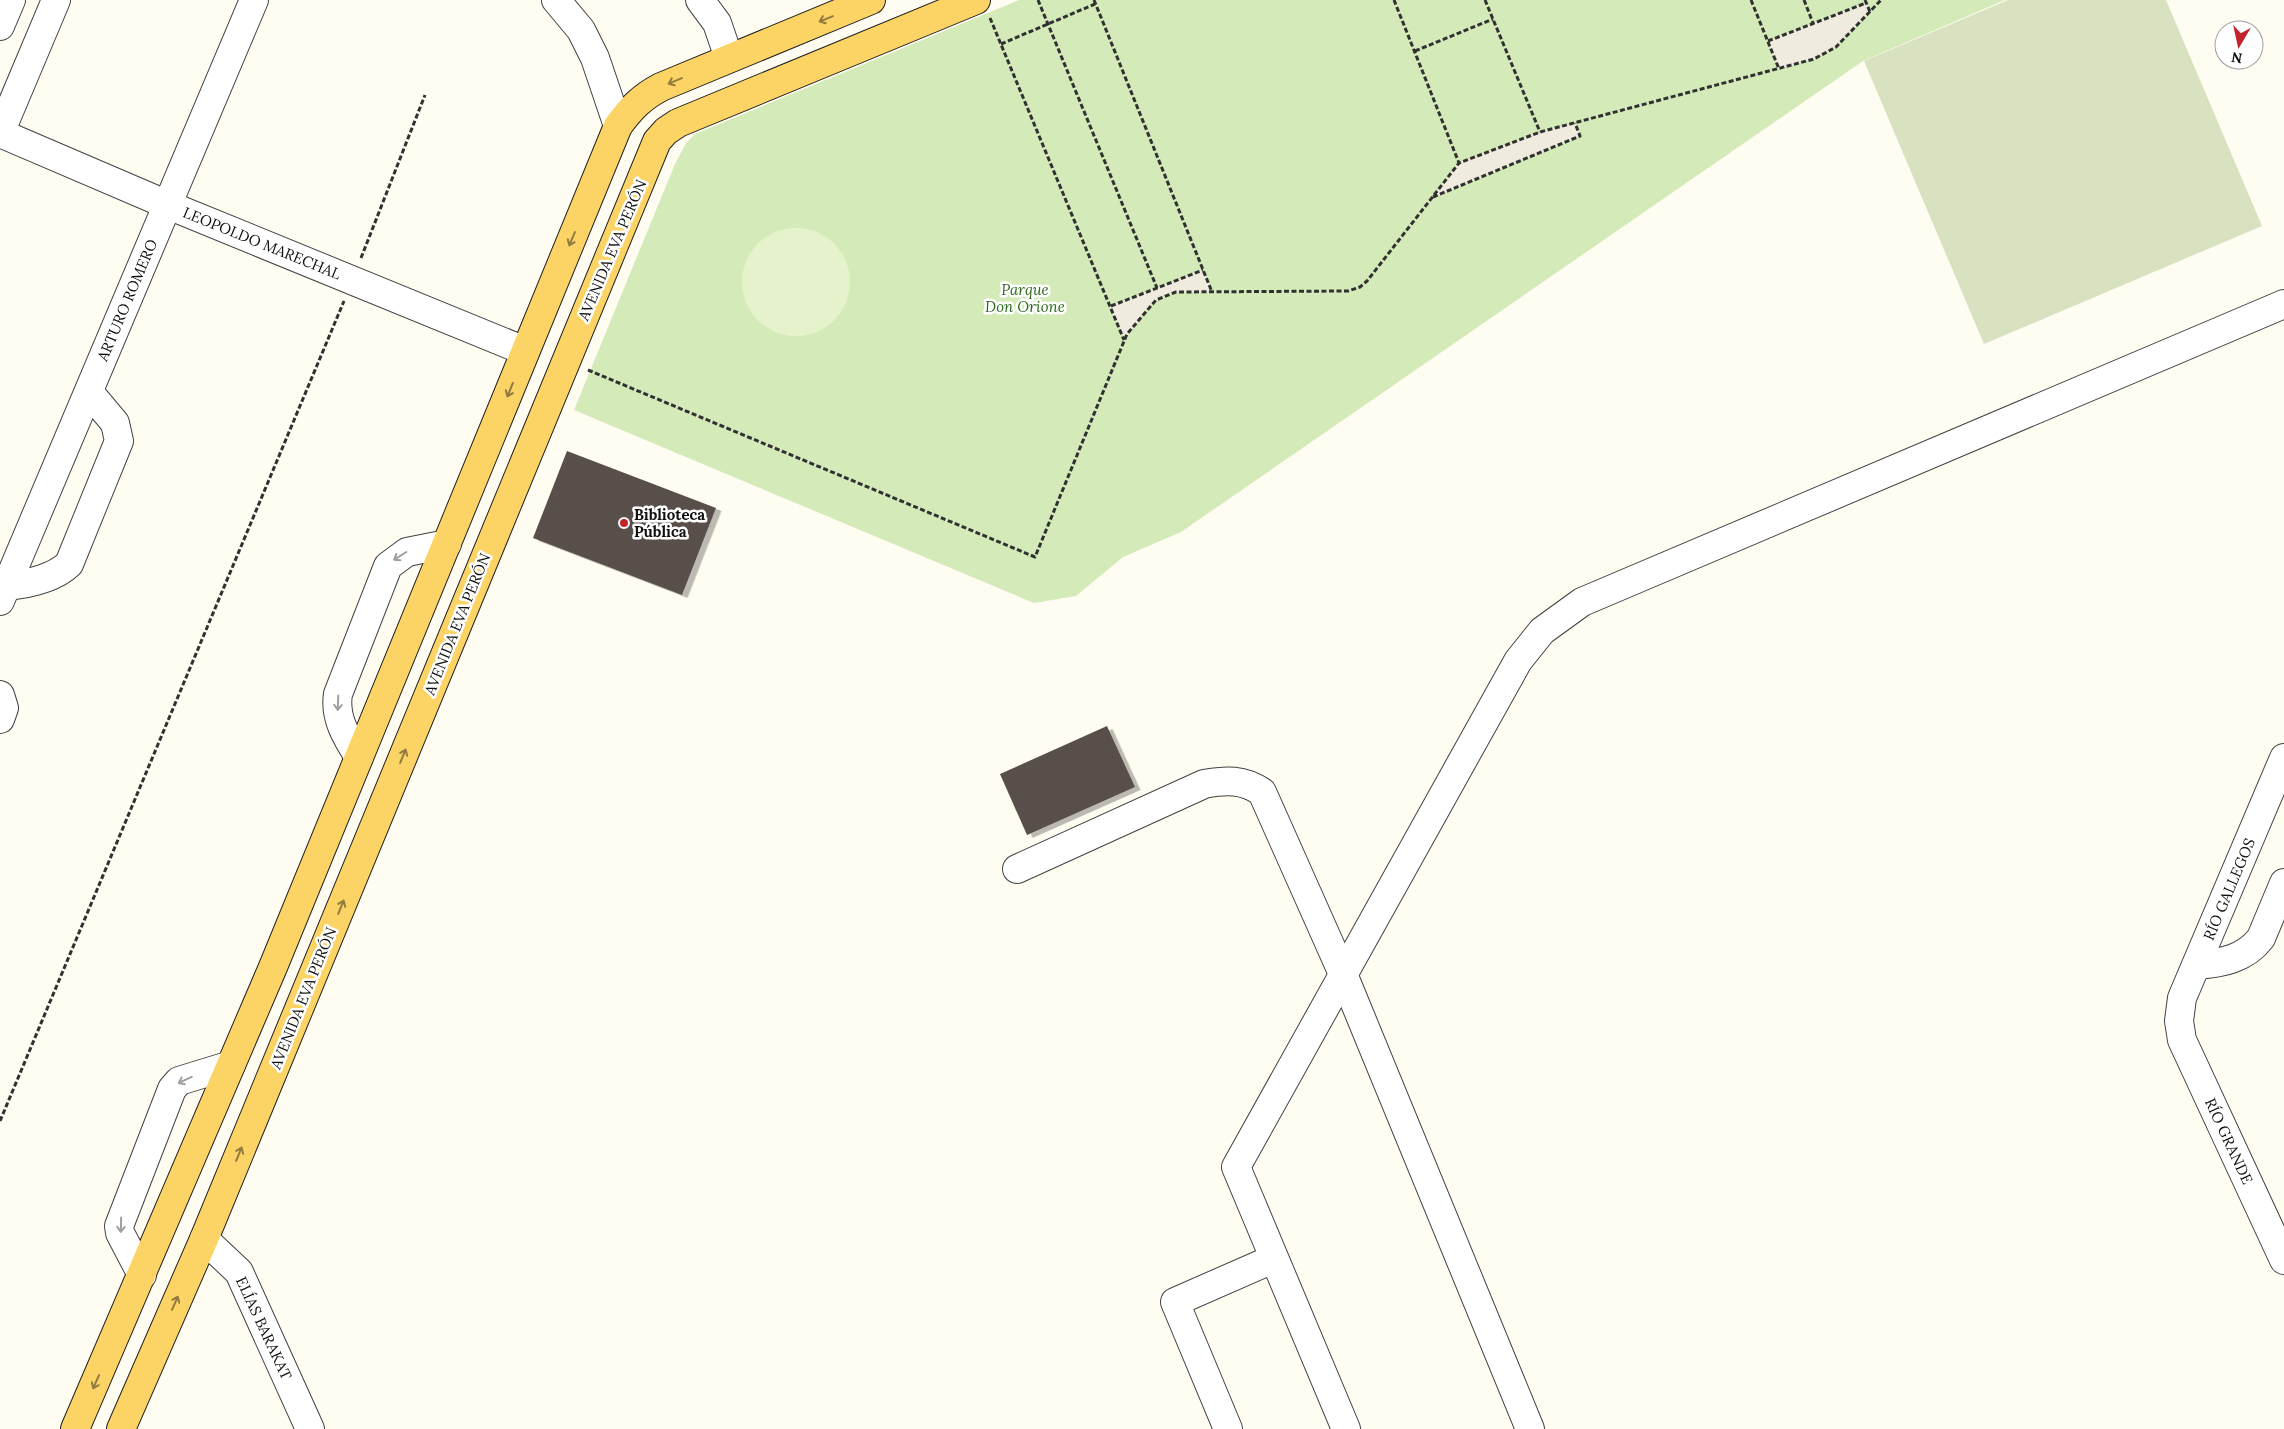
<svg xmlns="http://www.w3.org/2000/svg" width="2284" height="1429" font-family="Lora,serif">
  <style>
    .green { fill: #d4ebb9 }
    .cemetery { fill: #d8e2c1 }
    .pitch { fill: #e5f2cb }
    .plaza { fill: #f0ebdf }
    .building { fill: #58504b; filter: url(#shadow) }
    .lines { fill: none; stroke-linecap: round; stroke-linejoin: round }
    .minor-casing { stroke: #424242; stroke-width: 30 }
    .major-casing { stroke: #202020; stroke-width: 30 }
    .path { stroke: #313131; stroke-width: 3; stroke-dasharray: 5 2.5; stroke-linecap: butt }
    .minor { stroke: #fff; stroke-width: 28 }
    .major { stroke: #fbd465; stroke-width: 28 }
    .oneway { stroke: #917b3e }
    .oneway2 { stroke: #9f9f9f }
    .poi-dot { fill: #c3232d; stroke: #fff; stroke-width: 2 }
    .labels { text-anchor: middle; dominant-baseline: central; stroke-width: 5; stroke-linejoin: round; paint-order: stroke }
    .street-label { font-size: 15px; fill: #0f0f0f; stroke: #fff }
    .park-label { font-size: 15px; font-style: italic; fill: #2e691d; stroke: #fff }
    .poi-label { font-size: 15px; font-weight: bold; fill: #0f0f0f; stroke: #fff; text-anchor: start }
  </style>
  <defs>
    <filter id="shadow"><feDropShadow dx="5.5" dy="3" stdDeviation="0" flood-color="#0004"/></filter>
  </defs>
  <rect width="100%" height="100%" fill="#fffcf1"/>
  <polygon class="green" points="1019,0 2005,0 1863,61 1181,532 1123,557 1076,596 1034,603 574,410 675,164 686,143 695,134"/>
  <polygon class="cemetery" points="2008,0 2166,0 2262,226 1984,344 1864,61"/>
  <circle class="pitch" cx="796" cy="282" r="54"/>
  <g class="plaza">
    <polygon points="1866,3 1870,12 1836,47 1814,59 1779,69 1768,41"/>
    <polygon points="1575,123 1580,136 1432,198 1459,163 1540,132"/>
    <polygon points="1203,270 1212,292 1176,292 1165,294 1147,308 1125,340 1110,306"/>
  </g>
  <g class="building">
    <polygon points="567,451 716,508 682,595 533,538"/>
    <polygon points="1107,726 1135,787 1027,835 1000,774"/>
  </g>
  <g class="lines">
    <defs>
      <g id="minor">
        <polyline points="556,0 581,30 595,58 618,126"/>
        <polyline points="700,0 717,23 729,58"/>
        <polyline points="0,26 11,0"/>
        <polyline points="0,133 168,205 525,351"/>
        <polyline points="0,133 56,0"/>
        <path d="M6 586C28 584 53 579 69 564L119 441 115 423 89 392"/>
        <polyline points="0,601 254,0"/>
        <polyline points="0,695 4,708 0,719"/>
        <path d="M359 757C347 738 334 718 338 694L388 566 407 552 447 544"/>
        <polyline points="2284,758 2182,998 2179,1021 2182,1040 2284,1260"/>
        <path d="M1017 869 1204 784C1226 780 1243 779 1262 792L1343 974 1530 1429"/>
        <path d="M2197 965C2222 963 2245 959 2261 938L2284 883"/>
        <polyline points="204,1239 239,1272 310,1429"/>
        <polyline points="142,1275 120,1233 119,1226 172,1089 179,1081 231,1065"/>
        <polyline points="1228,1429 1175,1302 1273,1259"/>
        <polyline points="1346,1429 1236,1167 1518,661 1542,631 1582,602 2284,304"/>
      </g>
      <g id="major">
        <path d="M75 1429 273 967 618 126C631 108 642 97 661 87L871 0"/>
        <polyline points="121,1429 204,1239 657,141 666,131 678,123 976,0"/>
      </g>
    </defs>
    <use href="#minor" class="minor-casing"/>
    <use href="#major" class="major-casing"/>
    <g class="path">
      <polyline points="1038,0 1157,288"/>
      <polyline points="1094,0 1212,292"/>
      <polyline points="1394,0 1459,163"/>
      <polyline points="1485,0 1540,132"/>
      <polyline points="1751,0 1779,69"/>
      <polyline points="1804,0 1813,23"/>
      <polyline points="1865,0 1870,12"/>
      <polyline points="990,18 1124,340"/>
      <polyline points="1768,41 1866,3"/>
      <polyline points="1001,44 1095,4"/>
      <polyline points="1415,51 1493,19"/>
      <polyline points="1433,197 1580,136 1575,123"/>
      <polyline points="361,258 425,95"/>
      <polyline points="1111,306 1203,270"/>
      <polyline points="588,370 1035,557 1127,334 1156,300 1176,292 1348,291 1360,287 1367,281 1459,163 1540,132 1814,59 1836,47 1881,0"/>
      <polyline points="0,1121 344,301"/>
    </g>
    <use href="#minor" class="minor"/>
    <use href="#major" class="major"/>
  </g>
  <defs><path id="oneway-shaft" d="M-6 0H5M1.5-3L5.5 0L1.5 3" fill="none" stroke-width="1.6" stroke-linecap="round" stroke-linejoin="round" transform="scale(1.25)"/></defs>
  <g class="oneway">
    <use href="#oneway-shaft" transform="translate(826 19) rotate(158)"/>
    <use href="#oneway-shaft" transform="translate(675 81) rotate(157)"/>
    <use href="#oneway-shaft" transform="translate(572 239) rotate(113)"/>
    <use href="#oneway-shaft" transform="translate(510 390) rotate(112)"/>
    <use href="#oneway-shaft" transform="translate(403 756) rotate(-68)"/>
    <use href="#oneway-shaft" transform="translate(341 907) rotate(-68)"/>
    <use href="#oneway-shaft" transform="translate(239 1154) rotate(-68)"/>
    <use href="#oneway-shaft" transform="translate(175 1303) rotate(-66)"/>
    <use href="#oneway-shaft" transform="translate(96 1382) rotate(114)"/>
  </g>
  <g class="oneway2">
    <use href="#oneway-shaft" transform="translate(400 556) rotate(148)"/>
    <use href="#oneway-shaft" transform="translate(338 703) rotate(92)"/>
    <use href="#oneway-shaft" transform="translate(185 1080) rotate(155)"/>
    <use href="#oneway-shaft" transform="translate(121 1225) rotate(91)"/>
  </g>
  <circle class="poi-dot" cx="624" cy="523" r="5"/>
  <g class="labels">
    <g class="street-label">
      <text transform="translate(262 243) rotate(22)">LEOPOLDO MARECHAL</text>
      <text transform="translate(612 250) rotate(-67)">AVENIDA EVA PERÓN</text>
      <text transform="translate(127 300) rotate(-67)">ARTURO ROMERO</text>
      <text transform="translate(457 624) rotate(-68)">AVENIDA EVA PERÓN</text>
      <text transform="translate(2229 889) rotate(-67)">RÍO GALLEGOS</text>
      <text transform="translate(303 998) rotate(-68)">AVENIDA EVA PERÓN</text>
      <text transform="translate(2229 1141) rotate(65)">RÍO GRANDE</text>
      <text transform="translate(264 1328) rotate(65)">ELÍAS BARAKAT</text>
    </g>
    <g class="park-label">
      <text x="1025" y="289">Parque<tspan x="1025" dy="17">Don Orione</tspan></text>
    </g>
    <g class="poi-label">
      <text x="634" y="514">Biblioteca<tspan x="634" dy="17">Pública</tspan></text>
    </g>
  </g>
  <g transform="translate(2239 45) rotate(189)"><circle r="24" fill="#ffffff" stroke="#9f9f9f"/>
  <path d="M0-4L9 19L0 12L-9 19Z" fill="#c3232d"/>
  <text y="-8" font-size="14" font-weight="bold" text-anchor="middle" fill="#0f0f0f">N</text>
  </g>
</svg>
